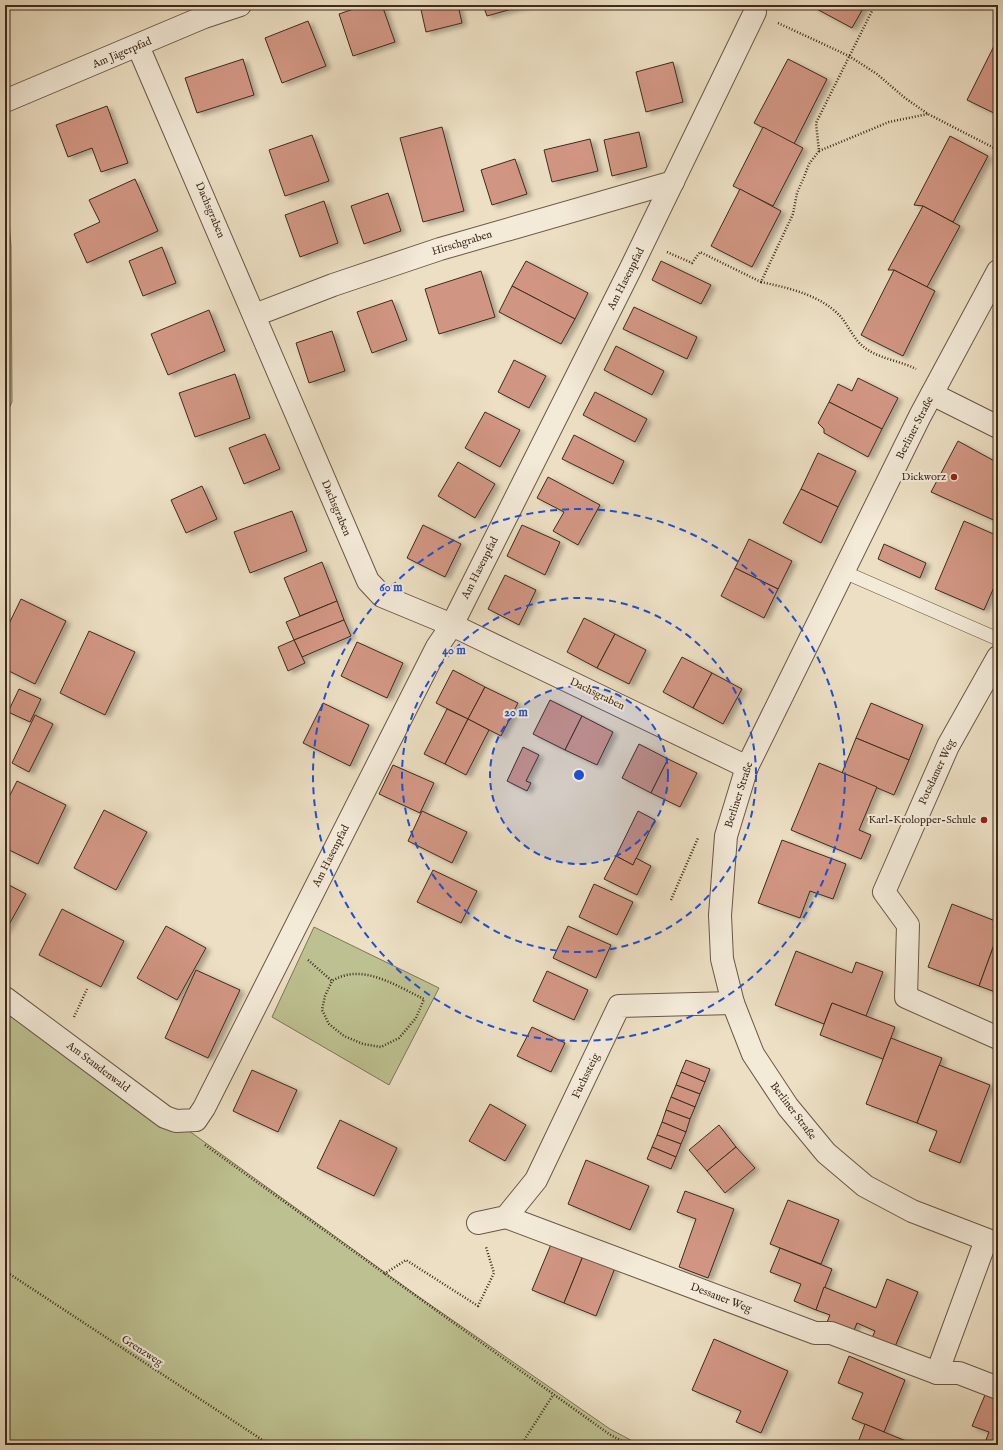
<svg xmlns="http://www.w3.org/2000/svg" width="1003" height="1450" font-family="'IM FELL English',serif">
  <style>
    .green { fill: #bdc090; stroke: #7e7556 }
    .building { fill: #d19683; stroke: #3e2a1c; filter: url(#shadow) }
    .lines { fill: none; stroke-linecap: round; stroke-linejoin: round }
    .service-casing { stroke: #6a5746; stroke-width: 14 }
    .minor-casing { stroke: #6a5746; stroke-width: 24 }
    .path { stroke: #3e2a1c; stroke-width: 2.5; stroke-dasharray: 1 2; stroke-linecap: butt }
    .service { stroke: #f3ead8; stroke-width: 13 }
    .minor { stroke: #f3ead8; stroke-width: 22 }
    .ring { fill: none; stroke: #1d4ed8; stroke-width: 2; stroke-dasharray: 7 5 }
    .poi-dot { fill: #8f2418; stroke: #f3ead8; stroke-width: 1.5 }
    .labels { text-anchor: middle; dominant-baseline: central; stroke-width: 4; stroke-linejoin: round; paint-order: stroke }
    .street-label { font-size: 11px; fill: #3e2a1c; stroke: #f3ead8 }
    .poi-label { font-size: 11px; fill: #3e2a1c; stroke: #f3ead8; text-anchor: end }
    .centre { fill: #1d4ed8; stroke: #f3ead8; stroke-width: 2 }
    .ring-label { font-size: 12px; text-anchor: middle; font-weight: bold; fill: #1d4ed8; stroke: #f3ead8; stroke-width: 4; stroke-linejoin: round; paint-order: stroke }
  </style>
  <defs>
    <filter id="shadow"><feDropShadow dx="4.5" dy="2.5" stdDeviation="2" flood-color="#0004"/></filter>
  </defs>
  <rect width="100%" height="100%" fill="#ecdfc3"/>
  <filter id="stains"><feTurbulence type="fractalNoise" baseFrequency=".005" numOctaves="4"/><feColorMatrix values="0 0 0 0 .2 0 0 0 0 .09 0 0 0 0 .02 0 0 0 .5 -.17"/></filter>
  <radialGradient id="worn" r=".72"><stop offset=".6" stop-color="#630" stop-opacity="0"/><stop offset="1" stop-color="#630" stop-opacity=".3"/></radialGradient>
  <g class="green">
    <polygon points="5,172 11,246 12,402 5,417"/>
    <polygon points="314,927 439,988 389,1085 272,1017"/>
    <polygon points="5,998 419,1297 610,1429 640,1445 5,1445"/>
  </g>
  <g class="building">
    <polygon points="365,5 382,5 395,42 353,56 339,14"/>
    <polygon points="420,5 458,5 462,23 426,32"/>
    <polygon points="483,5 526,5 487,16"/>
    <polygon points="815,5 865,5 852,28 813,7"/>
    <polygon points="308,21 326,66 282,83 265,38"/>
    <polygon points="998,38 998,115 967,100"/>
    <polygon points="243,59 254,95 197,113 185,78"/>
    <polygon points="788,59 827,79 794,144 754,123"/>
    <polygon points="673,62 683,102 646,112 636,72"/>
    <polygon points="107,106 128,163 101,172 92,148 68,157 56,125"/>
    <polygon points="442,127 464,211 423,222 400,138"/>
    <polygon points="763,127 803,148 773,206 733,186"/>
    <polygon points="639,132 647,167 612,176 604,140"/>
    <polygon points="312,135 329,181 285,196 269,150"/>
    <polygon points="950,136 988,156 953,222 923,206 914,205"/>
    <polygon points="590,139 598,171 552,182 544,150"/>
    <polygon points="515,159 527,194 492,205 481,170"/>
    <polygon points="135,179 158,231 87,263 74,234 100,222 89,200"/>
    <polygon points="740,189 781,211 752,267 711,246"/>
    <polygon points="388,193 401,231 364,244 351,206"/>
    <polygon points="324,201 338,243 300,257 285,215"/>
    <polygon points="923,206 960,226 927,287 894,270 888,270"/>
    <polygon points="162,247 176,283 143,296 129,261"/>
    <polygon points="526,261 588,293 575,319 512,286"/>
    <polygon points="661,261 711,285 701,304 652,280"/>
    <polygon points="894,270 935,291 903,356 861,335"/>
    <polygon points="481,271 495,317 439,334 425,289"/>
    <polygon points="512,286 575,319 561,344 499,312"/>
    <polygon points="392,300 407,340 372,353 357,312"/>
    <polygon points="634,307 697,337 687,359 623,329"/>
    <polygon points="209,310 225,351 168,375 151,334"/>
    <polygon points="332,331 345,371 309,383 296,343"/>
    <polygon points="616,346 664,371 652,395 604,370"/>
    <polygon points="514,360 546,376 529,408 498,392"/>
    <polygon points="235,374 250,418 195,437 179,393"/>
    <polygon points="858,378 898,398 882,429 829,402 838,384 852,391"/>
    <polygon points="595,392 647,419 635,442 583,415"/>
    <polygon points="829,402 882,429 868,457 824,433 824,429 818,423"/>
    <polygon points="485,412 520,430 500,467 465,448"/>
    <polygon points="265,434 280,469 244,484 229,448"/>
    <polygon points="574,435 624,461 613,484 562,459"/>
    <polygon points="958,441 998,463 998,522 931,492"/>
    <polygon points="818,453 856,471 838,507 801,489"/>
    <polygon points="458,462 495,484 475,518 438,496"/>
    <polygon points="548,477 600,505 578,545 553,531 564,512 537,498"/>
    <polygon points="202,486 217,519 186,533 171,500"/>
    <polygon points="801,489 838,507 821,543 783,523"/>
    <polygon points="292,511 307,551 250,573 234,532"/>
    <polygon points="964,521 998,536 998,578 984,610 935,589"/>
    <polygon points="423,525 461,544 445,577 407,558"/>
    <polygon points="522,525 560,542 545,575 507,556"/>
    <polygon points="749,539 792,561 778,589 735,568"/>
    <polygon points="884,544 926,563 920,578 878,559"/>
    <polygon points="322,562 337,601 300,616 284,578"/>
    <polygon points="735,568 778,589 764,618 721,596"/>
    <polygon points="505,575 536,590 519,625 488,609"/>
    <polygon points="21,599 66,621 35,684 5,669 5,632"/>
    <polygon points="337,601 344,620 294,640 286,622"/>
    <polygon points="584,618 615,634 597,668 567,652"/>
    <polygon points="344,620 351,636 302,657 294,640"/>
    <polygon points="89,631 135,652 105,715 60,693"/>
    <polygon points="615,634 646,650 629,684 597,668"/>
    <polygon points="294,640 305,663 288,671 278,647"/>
    <polygon points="357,642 403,663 387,698 341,676"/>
    <polygon points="682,657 712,673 693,708 663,692"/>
    <polygon points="453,670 485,687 468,719 436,703"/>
    <polygon points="712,673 742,689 723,724 693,708"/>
    <polygon points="485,687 518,703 501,736 468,719"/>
    <polygon points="19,689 41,699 30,722 8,712"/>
    <polygon points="550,700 582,716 565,750 533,734"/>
    <polygon points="323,703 369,725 350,766 303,743"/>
    <polygon points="871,703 923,725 909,760 856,738"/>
    <polygon points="447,709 468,719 445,764 424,754"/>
    <polygon points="35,715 53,724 29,772 12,763"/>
    <polygon points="582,716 613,732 597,765 565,750"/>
    <polygon points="468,719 489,730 466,775 445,764"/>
    <polygon points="856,738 909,760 894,795 842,773"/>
    <polygon points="639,744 668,759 651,793 622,778"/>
    <polygon points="523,747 539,755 526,781 531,783 527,791 507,781"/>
    <polygon points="668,759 697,773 680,807 651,793"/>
    <polygon points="819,763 877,787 859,830 871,835 861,859 791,830"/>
    <polygon points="393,765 434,783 420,813 379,794"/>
    <polygon points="17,781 66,805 38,864 5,848 5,805"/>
    <polygon points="104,810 147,832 116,890 74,868"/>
    <polygon points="422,811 467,832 452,863 408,841"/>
    <polygon points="638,811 655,820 633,865 616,856"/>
    <polygon points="782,840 846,864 833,899 810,891 800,918 758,903"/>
    <polygon points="616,856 633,865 636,858 651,866 637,895 604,879"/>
    <polygon points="433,870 477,891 461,923 417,902"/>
    <polygon points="5,883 26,894 6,930 5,930"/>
    <polygon points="594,884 633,902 617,935 579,917"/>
    <polygon points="952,904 998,922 998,934 979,986 928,967"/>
    <polygon points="62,909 124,941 101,987 39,955"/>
    <polygon points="166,926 206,948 177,1000 137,978"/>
    <polygon points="568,926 611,945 596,978 553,958"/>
    <polygon points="998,934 998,993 979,986"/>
    <polygon points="796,951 852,973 856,962 883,972 866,1016 832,1003 824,1024 775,1005"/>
    <polygon points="196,970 240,990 208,1058 165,1038"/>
    <polygon points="547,971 588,990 574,1020 533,1001"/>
    <polygon points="832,1003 895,1027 883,1059 820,1035"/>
    <polygon points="532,1027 565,1043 551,1072 517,1056"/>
    <polygon points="891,1038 942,1058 917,1123 866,1104"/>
    <polygon points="686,1060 710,1069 705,1082 681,1072"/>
    <polygon points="939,1065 990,1085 960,1163 929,1151 937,1131 917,1123"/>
    <polygon points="252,1070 297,1090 278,1132 233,1111"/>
    <polygon points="681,1072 705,1082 700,1094 676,1085"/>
    <polygon points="676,1085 700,1094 695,1107 671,1097"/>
    <polygon points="671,1097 695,1107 690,1119 666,1110"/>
    <polygon points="490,1104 526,1125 505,1161 469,1141"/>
    <polygon points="666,1110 690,1119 686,1132 662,1122"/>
    <polygon points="340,1120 397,1148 374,1196 317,1168"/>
    <polygon points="662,1122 686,1132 681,1144 657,1135"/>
    <polygon points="719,1125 736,1147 707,1171 689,1150"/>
    <polygon points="657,1135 681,1144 676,1157 652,1147"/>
    <polygon points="652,1147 676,1157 671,1169 647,1159"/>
    <polygon points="736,1147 755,1168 725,1193 707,1171"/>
    <polygon points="586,1160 649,1186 630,1230 568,1204"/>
    <polygon points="685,1191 734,1209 708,1278 679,1267 696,1219 677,1212"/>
    <polygon points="788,1200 839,1220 821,1264 770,1244"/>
    <polygon points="552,1242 583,1256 564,1303 532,1290"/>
    <polygon points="780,1248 832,1269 816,1310 794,1301 801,1284 770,1272"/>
    <polygon points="583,1256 615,1268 596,1316 564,1303"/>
    <polygon points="887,1279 918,1292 894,1349 871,1340 875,1331 857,1323 853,1333 827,1322 830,1315 816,1310 824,1287 876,1308"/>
    <polygon points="714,1339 788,1371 761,1433 736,1422 741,1411 692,1390"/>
    <polygon points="849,1356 905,1380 884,1432 852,1419 863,1393 838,1383"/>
    <polygon points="985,1395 998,1400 998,1445 984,1445 989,1432 972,1426"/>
    <polygon points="865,1424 884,1432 916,1445 857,1445"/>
  </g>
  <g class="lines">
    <defs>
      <polyline id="service" points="844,572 998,639"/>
      <g id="minor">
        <polyline points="138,46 368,581 382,596 452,625 747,767"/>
        <polyline points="5,101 204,17 240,5"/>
        <polyline points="998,271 920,416 747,767 726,836 720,915 722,959 733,1003 753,1054 788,1107 826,1153 865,1186 912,1211 998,1244"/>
        <polyline points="255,315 333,285 440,249 673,182"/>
        <polyline points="932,394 998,427"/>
        <polyline points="998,657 948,746 884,892 908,925 906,997 998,1038"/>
        <polyline points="5,998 165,1117 176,1121 196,1120 204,1108 437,647 452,625 631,268 755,12"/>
        <polyline points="506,1217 815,1333 831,1333 937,1373 959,1373 998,1388"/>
        <polyline points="478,1223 506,1217 536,1180 619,1006 733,1003"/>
        <polyline points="937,1373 986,1240"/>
      </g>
    </defs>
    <use href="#service" class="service-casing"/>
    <use href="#minor" class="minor-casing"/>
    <g class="path">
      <polyline points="778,23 849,56 877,74 905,98 928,114 998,150"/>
      <polyline points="819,151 889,122 928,114"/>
      <polyline points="667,252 692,263 700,252 761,282 793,214 797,193 804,177 809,164 819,151 816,123 875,5"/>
      <path d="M761 282C789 288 821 295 841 317 849 327 855 341 865 348 880 359 901 361 916 369"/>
      <polyline points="671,900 698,838"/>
      <path d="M308 960 332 981 325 996 322 1010 329 1024 344 1036 363 1044 381 1047 399 1038 416 1018 424 999C396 986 362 962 332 981"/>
      <polyline points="74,1017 88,987"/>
      <polyline points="205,1145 609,1434 629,1445"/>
      <polyline points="5,1271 270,1445"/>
      <polyline points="384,1274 406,1260 478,1306 494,1273 486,1247"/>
      <polyline points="521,1445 553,1395"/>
    </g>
    <use href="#service" class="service"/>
    <use href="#minor" class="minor"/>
  </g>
  <circle cx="579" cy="775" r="89" fill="#1d4ed8" fill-opacity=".12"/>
  <g class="ring">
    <circle cx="579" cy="775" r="89"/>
    <circle cx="579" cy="775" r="177"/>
    <circle cx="579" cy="775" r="266"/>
  </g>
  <g class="poi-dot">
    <circle cx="954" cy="477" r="4"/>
    <circle cx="984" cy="820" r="4"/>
  </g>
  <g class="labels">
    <g class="street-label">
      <text transform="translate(122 53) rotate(-23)">Am Jägerpfad</text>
      <text transform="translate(210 210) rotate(67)">Dachsgraben</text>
      <text transform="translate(462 243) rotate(-17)">Hirschgraben</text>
      <text transform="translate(626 279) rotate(-63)">Am Hasenpfad</text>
      <text transform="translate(915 428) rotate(-63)">Berliner Straße</text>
      <text transform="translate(336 508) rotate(67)">Dachsgraben</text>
      <text transform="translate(480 568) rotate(-63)">Am Hasenpfad</text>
      <text transform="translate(597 694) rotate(26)">Dachsgraben</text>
      <text transform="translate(937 772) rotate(-65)">Potsdamer Weg</text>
      <text transform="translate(739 795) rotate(-72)">Berliner Straße</text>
      <text transform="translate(331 856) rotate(-63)">Am Hasenpfad</text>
      <text transform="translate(98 1067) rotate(37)">Am Staudenwald</text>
      <text transform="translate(586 1076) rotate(-64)">Fuchssteig</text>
      <text transform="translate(793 1111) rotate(53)">Berliner Straße</text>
      <text transform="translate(721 1298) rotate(21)">Dessauer Weg</text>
      <text transform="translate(142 1351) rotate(33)">Grenzweg</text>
    </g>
    <g class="poi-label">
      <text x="946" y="477">Dickworz</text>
      <text x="976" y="820">Karl-Krolopper-Schule</text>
    </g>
  </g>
  <circle cx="579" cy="775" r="6" class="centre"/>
  <g class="ring-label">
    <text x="391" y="591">60 m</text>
    <text x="454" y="654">40 m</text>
    <text x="516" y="716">20 m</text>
  </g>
  <rect width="1003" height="1450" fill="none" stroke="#ecdfc3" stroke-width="20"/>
  <rect x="6" y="6" width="991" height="1438" fill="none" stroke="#3e2a1c" stroke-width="2"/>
  <rect x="10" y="10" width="983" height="1430" fill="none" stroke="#3e2a1c"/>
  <rect width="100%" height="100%" filter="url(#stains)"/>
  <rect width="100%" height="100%" fill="url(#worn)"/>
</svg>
